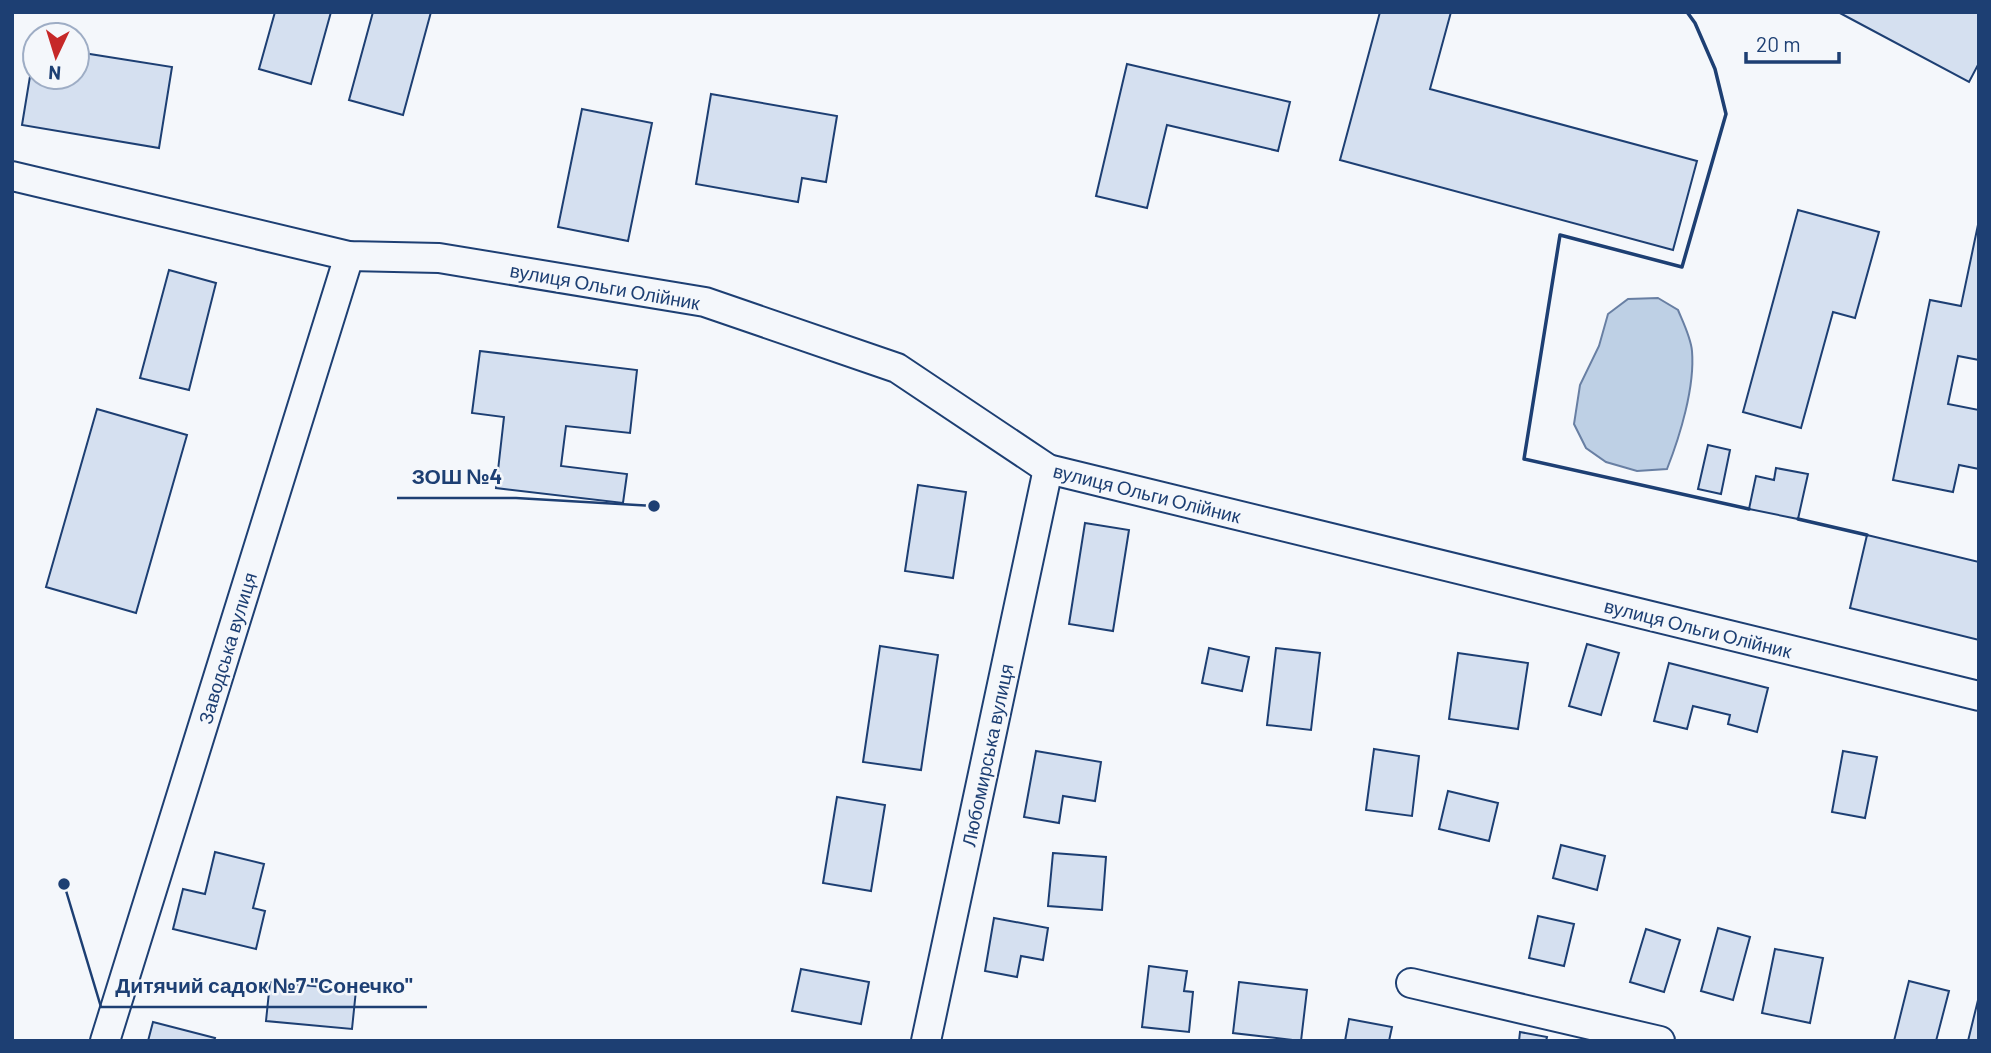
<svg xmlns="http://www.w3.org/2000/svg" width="1991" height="1053" font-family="Barlow,sans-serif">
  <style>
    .water { fill: #bed0e5; stroke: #687fa3; stroke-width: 2 }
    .building { fill: #d5e0f0; stroke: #1d3f73; stroke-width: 2 }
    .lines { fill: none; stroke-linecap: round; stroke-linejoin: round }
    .street-casing { stroke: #1d3f73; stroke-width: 32 }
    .street { stroke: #f4f7fb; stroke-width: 28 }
    .wall { stroke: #1d3f73; stroke-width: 3.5 }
    .labels { text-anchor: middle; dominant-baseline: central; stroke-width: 5; stroke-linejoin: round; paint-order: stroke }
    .street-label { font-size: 19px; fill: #1d3f73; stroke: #f4f7fb }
    .leader { fill: none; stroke: #1d3f73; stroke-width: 2.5 }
    .callout-dot { fill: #1d3f73; stroke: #f4f7fb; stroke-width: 2.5 }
    .callout-label { font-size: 21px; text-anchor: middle; font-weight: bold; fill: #1d3f73; stroke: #f4f7fb; stroke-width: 5; stroke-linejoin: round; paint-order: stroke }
  </style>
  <rect width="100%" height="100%" fill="#f4f7fb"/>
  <path class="water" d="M1658 298 1678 310C1683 322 1691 338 1692 351 1695 387 1680 436 1667 469L1637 471 1606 462 1586 448 1574 424 1580 385 1599 346 1608 314 1628 299Z"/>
  <g class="building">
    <polygon points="275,12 331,12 311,84 259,69"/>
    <polygon points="373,12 431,12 403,115 349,100"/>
    <polygon points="1380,12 1451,12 1430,89 1697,161 1673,250 1340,160"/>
    <polygon points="1838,12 1979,12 1979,63 1969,82"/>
    <polygon points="35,46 35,77 77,77 77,52 172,67 159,148 22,125"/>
    <polygon points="1127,64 1290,102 1278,151 1167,125 1147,208 1096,196"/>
    <polygon points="711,94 837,116 826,182 802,178 798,202 696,184"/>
    <polygon points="582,109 652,123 628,241 558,227"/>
    <polygon points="1798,210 1879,232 1855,318 1833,312 1801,428 1743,412"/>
    <polygon points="1979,220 1979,360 1958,356 1948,404 1979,410 1979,469 1959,465 1953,492 1893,480 1930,300 1961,306"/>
    <polygon points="169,270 216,283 189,390 140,378"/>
    <polygon points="480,351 637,370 630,433 566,426 561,466 627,474 623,503 496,488 504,417 472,413"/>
    <polygon points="97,409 187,435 136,613 46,587"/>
    <polygon points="1708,445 1730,450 1721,494 1698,489"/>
    <polygon points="1776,468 1808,474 1798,519 1749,509 1756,476 1774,480"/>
    <polygon points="918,485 966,492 953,578 905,571"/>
    <polygon points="1085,523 1129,530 1113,631 1069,624"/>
    <polygon points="1867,535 1979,562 1979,640 1850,608"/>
    <polygon points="1587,644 1619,653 1601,715 1569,706"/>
    <polygon points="880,646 938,655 921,770 863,762"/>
    <polygon points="1209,648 1249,657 1242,691 1202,683"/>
    <polygon points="1276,648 1320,653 1311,730 1267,725"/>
    <polygon points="1458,653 1528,663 1518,729 1449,719"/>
    <polygon points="1669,663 1768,688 1757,732 1728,724 1730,715 1693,706 1687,729 1654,721"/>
    <polygon points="1374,749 1419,756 1412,816 1366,810"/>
    <polygon points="1036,751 1101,762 1095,801 1063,796 1059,823 1024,817"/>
    <polygon points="1843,751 1877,757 1865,818 1832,812"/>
    <polygon points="1448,791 1498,803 1489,841 1439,829"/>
    <polygon points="837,797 885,805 871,891 823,883"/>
    <polygon points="1561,845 1605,856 1597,890 1553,878"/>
    <polygon points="215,852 264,864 253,908 265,911 256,949 173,929 183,889 205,894"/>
    <polygon points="1053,853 1106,857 1102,910 1048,906"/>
    <polygon points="1538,916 1574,924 1564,966 1529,958"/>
    <polygon points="994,918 1048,928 1043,960 1021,956 1017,977 985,971"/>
    <polygon points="1718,928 1750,937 1733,1000 1701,991"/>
    <polygon points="1646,929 1680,940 1664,992 1630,982"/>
    <polygon points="1775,949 1823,958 1810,1023 1762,1013"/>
    <polygon points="1149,966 1187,971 1184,991 1193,992 1189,1032 1142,1027"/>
    <polygon points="801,969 869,982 861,1024 792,1011"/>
    <polygon points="1909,981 1949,991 1936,1041 1894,1041"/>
    <polygon points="270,982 356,990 352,1029 266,1021"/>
    <polygon points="1239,982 1307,990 1301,1041 1233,1033"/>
    <polygon points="1979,996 1979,1041 1968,1041"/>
    <polygon points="1349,1019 1392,1027 1389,1041 1345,1041"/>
    <polygon points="153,1022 215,1038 214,1041 148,1041"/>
    <polygon points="1520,1032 1547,1037 1546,1041 1519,1041"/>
  </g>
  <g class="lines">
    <defs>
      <g id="street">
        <polyline points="12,176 349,256 439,258 705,302 897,368 1048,469 1979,696"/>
        <polyline points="1411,983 1660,1041"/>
        <polyline points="105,1041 349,256"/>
        <polyline points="926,1041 1048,469"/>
      </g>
    </defs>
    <use href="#street" class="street-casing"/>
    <use href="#street" class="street"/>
    <g class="wall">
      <polyline points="1687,12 1695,23 1715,69 1726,114 1682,267 1560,235 1524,459 1749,509"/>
      <polyline points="1798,519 1867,535"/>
    </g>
  </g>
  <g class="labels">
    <g class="street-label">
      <text transform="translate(605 286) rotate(10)">вулиця Ольги Олійник</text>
      <text transform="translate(1147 493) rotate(14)">вулиця Ольги Олійник</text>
      <text transform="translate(1698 628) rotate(14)">вулиця Ольги Олійник</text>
      <text transform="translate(227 648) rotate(-73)">Заводська вулиця</text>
      <text transform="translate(987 755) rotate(-78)">Любомирська вулиця</text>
    </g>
  </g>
  <path class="leader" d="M654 506L516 498H397M64 884L101 1007H427"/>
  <g class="callout-dot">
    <circle cx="654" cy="506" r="7"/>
    <circle cx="64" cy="884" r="7"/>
  </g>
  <g class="callout-label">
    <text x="457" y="484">ЗОШ №4</text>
    <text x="264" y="993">Дитячий садок №7 "Сонечко"</text>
  </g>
  <rect width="1991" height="1053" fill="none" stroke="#1d3f73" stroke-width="28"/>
  <g transform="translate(56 56) rotate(184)"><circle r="33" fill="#f4f7fb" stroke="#9eadc5" stroke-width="2"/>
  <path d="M0-5L12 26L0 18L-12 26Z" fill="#c62828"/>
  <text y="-10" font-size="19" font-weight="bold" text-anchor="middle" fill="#1d3f73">N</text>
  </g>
  <path d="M1746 52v10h93v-10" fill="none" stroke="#1d3f73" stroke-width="3.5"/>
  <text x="1756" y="52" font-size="21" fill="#1d3f73" stroke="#f4f7fb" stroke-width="5" paint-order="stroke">20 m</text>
</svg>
